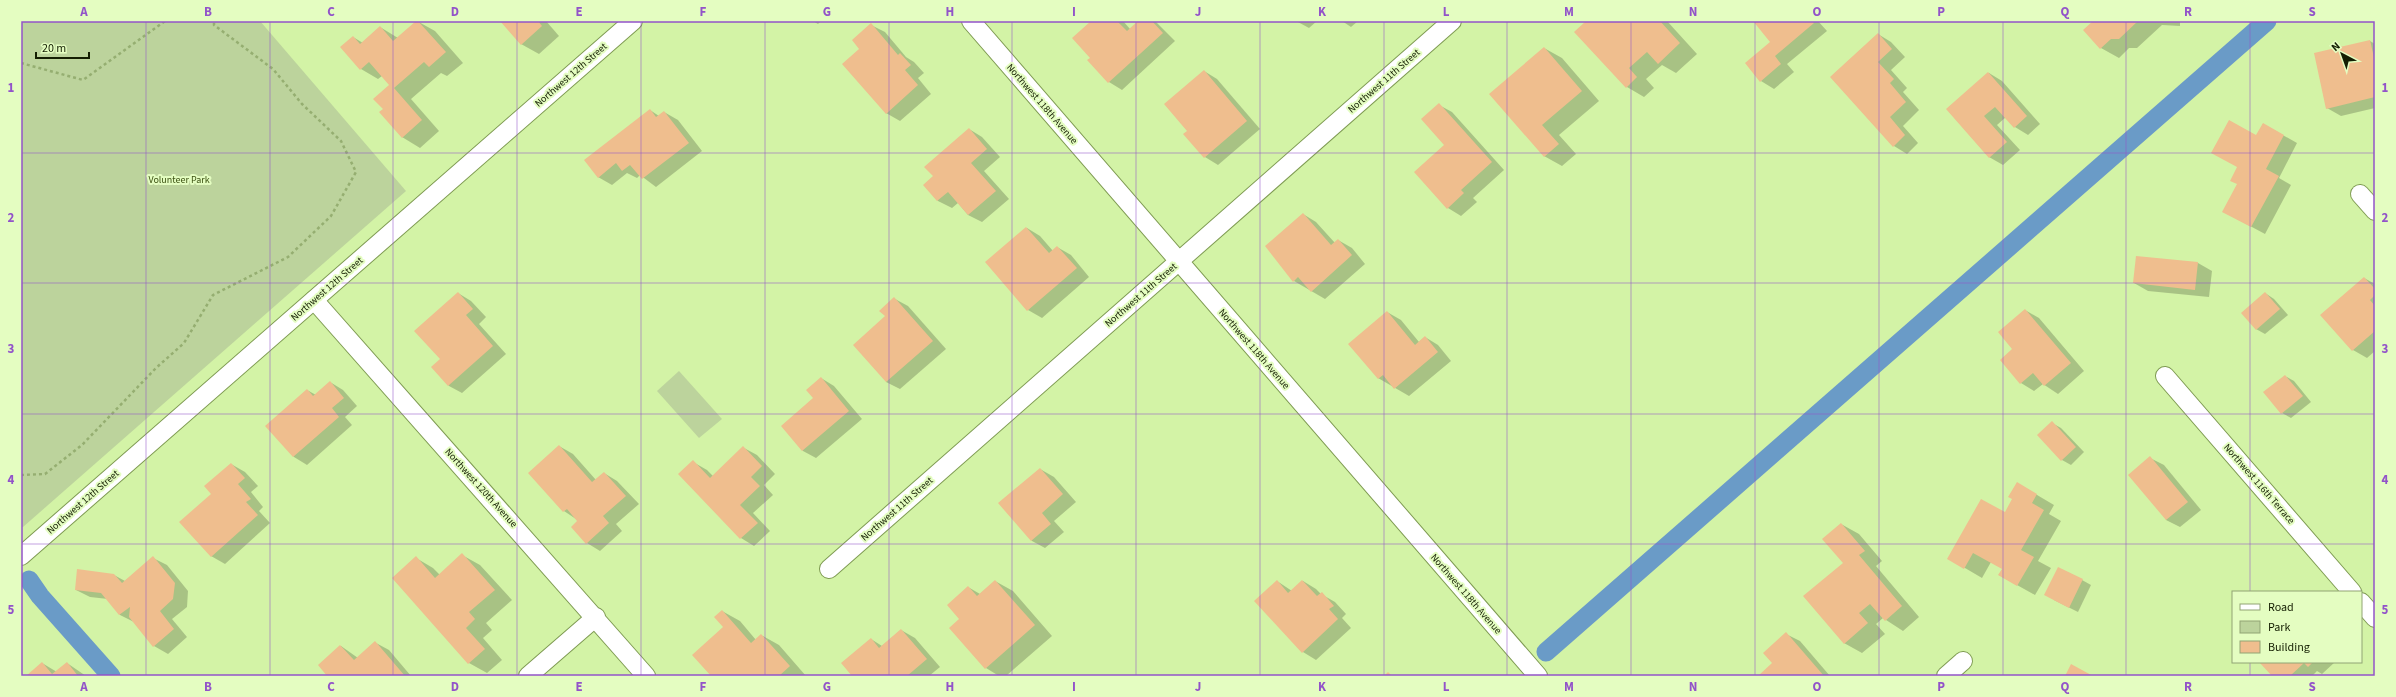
<svg xmlns="http://www.w3.org/2000/svg" width="2396" height="697" font-family="'Source Sans 3',sans-serif">
  <style>
    .green { fill: #bcd39c }
    .shadow { fill: #0003 }
    .lines { fill: none; stroke-linecap: round; stroke-linejoin: round }
    .canal { stroke: #6a9bc7; stroke-width: 19 }
    .building { fill: #efbe8e }
    .minor-casing { stroke: #7f9b53; stroke-width: 20 }
    .path { stroke: #95ae71; stroke-width: 2.5; stroke-dasharray: 3 3; stroke-linecap: butt }
    .minor { stroke: #fff; stroke-width: 18 }
    .grid { fill: none; stroke: #9253c9; stroke-width: 1; stroke-opacity: 0.55 }
    .labels { text-anchor: middle; dominant-baseline: central; stroke-width: 4; stroke-linejoin: round; paint-order: stroke }
    .street-label { font-size: 10px; fill: #141e02; stroke: #e4fdc1 }
    .park-label { font-size: 10px; fill: #3c5112; stroke: #e4fdc1 }
    .neatline { fill: none; stroke: #9253c9; stroke-width: 1.5 }
    .grid-label { font-size: 13px; text-anchor: middle; font-weight: bold; fill: #9253c9 }
  </style>
  <rect width="100%" height="100%" fill="#d3f3a6"/>
  <g class="green">
    <polygon points="21,21 260,21 406,191 23,527 21,527"/>
    <polygon points="679,371 722,419 699,438 657,391"/>
  </g>
  <g class="shadow">
    <polygon points="417,21 435,31 463,63 447,76 441,73 411,99 439,131 420,148 402,137 384,110 391,85 382,76 378,79 361,69 353,37 363,43 380,27 398,38"/>
    <polygon points="501,21 546,21 559,36 539,54 521,44"/>
    <polygon points="813,21 821,21 818,24"/>
    <polygon points="1092,21 1123,21 1130,29 1140,21 1155,21 1175,41 1122,90 1109,82 1092,58"/>
    <polygon points="1296,21 1317,21 1309,28"/>
    <polygon points="1342,21 1358,21 1351,27"/>
    <polygon points="1588,21 1667,21 1697,54 1676,73 1662,65 1646,79 1654,88 1644,97 1627,87"/>
    <polygon points="1754,21 1818,21 1827,31 1787,64 1794,72 1774,89 1761,81 1772,42"/>
    <polygon points="2094,21 2180,21 2180,26 2162,25 2137,48 2129,48 2119,58 2101,48"/>
    <polygon points="871,25 885,32 906,57 914,62 924,73 918,78 931,94 900,121 886,113 860,49"/>
    <polygon points="1878,34 1891,42 1905,57 1891,70 1907,88 1903,92 1919,110 1903,126 1918,143 1907,154 1894,146 1831,77"/>
    <polygon points="2370,41 2375,44 2375,108 2341,116 2327,108"/>
    <polygon points="1544,48 1562,58 1599,101 1559,135 1576,154 1562,166 1544,156 1491,94"/>
    <polygon points="1204,71 1217,79 1260,129 1218,165 1205,157 1189,131"/>
    <polygon points="1989,73 2002,81 2040,124 2028,135 2015,127 2006,117 1997,125 2020,150 2003,165 1989,157 1947,109"/>
    <polygon points="1439,105 1452,112 1504,170 1473,198 1477,202 1461,216 1448,208 1446,145"/>
    <polygon points="650,110 659,116 664,112 678,120 702,151 656,187 640,175 637,178 627,173 612,185 598,177"/>
    <polygon points="2263,124 2297,143 2279,178 2291,185 2265,234 2237,219 2238,184"/>
    <polygon points="969,129 982,137 1000,157 984,171 1009,199 982,222 968,215 958,203 952,208 938,201 924,185 934,176"/>
    <polygon points="1303,214 1316,222 1335,243 1338,240 1352,248 1365,264 1325,299 1294,281"/>
    <polygon points="1027,228 1040,236 1053,251 1057,247 1071,255 1089,277 1042,318 1028,310"/>
    <polygon points="2137,257 2198,263 2212,271 2209,297 2148,291 2134,283"/>
    <polygon points="2364,278 2375,284 2375,351 2367,358 2353,350 2322,315"/>
    <polygon points="458,293 471,301 486,317 479,324 506,354 462,393 449,386 433,367 441,359"/>
    <polygon points="2265,293 2274,299 2288,315 2265,334 2256,329"/>
    <polygon points="895,299 908,306 946,349 900,389 886,382 886,317"/>
    <polygon points="2025,310 2039,318 2084,371 2058,394 2043,384 2034,391 2021,383 2014,349"/>
    <polygon points="1387,312 1401,320 1419,342 1425,337 1438,345 1451,361 1409,396 1378,378"/>
    <polygon points="2285,376 2294,381 2311,402 2291,418 2282,413"/>
    <polygon points="821,378 834,386 862,419 816,458 803,451 782,426 814,398"/>
    <polygon points="330,382 343,390 357,406 345,417 352,425 307,465 294,457 267,426 307,390 316,395"/>
    <polygon points="2052,423 2061,428 2084,452 2071,465 2062,460"/>
    <polygon points="559,446 573,454 596,480 604,473 617,481 639,504 616,524 622,531 600,551 587,543 579,521 564,511"/>
    <polygon points="744,448 757,455 775,474 764,485 773,495 753,513 770,531 754,546 741,538 680,474 693,462 707,470 713,476"/>
    <polygon points="2150,458 2164,465 2201,510 2180,527 2166,520"/>
    <polygon points="231,464 245,472 258,486 251,492 263,507 259,511 270,523 225,564 211,556 212,494"/>
    <polygon points="1040,469 1054,477 1076,502 1054,521 1064,532 1045,548 1032,541 1000,503"/>
    <polygon points="2017,483 2054,505 2049,514 2061,521 2038,561 2051,568 2035,595 1999,575 2003,568 1991,562 1982,578 1948,558 2005,514 2014,499"/>
    <polygon points="1841,524 1859,534 1882,561 1876,566 1919,617 1903,631 1883,618 1876,624 1885,634 1862,653 1844,643 1844,563"/>
    <polygon points="462,555 480,565 512,600 486,623 492,630 483,638 502,660 487,673 469,663 393,578 416,558 433,568 440,575"/>
    <polygon points="153,558 167,565 188,591 187,607 172,619 187,637 168,654 154,646 134,622 120,615 108,599 90,597 76,590 114,575 125,581"/>
    <polygon points="2082,580 2091,585 2078,612 2054,600"/>
    <polygon points="995,581 1013,591 1052,636 1006,676 999,676 986,668 960,619 968,587 980,594"/>
    <polygon points="1277,581 1292,591 1303,581 1316,589 1321,594 1335,602 1346,614 1342,618 1351,628 1316,660 1303,652"/>
    <polygon points="722,611 740,621 756,640 761,635 779,645 806,676 712,676 724,627"/>
    <polygon points="901,630 915,638 940,667 929,676 854,676 871,639 882,646"/>
    <polygon points="1786,634 1800,641 1830,676 1759,676 1774,664"/>
    <polygon points="376,643 389,650 411,676 329,676 341,646 358,658"/>
    <polygon points="2260,662 2335,662 2322,674 2317,671 2312,676 2273,676"/>
    <polygon points="42,663 57,672 67,663 86,676 28,676"/>
  </g>
  <g class="lines">
    <g class="canal">
      <polyline points="29,580 40,596 111,676"/>
      <polyline points="1546,652 2267,21"/>
    </g>
  </g>
  <g class="building">
    <polygon points="416,21 418,21 446,52 429,67 424,62 394,88 422,120 402,138 379,112 383,109 373,99 389,85 369,62 360,70 340,47 353,36 360,44 380,26 393,41"/>
    <polygon points="500,21 538,21 542,26 521,45"/>
    <polygon points="1091,21 1117,21 1127,31 1138,21 1152,21 1163,33 1108,83 1087,60 1090,58 1072,38"/>
    <polygon points="1586,21 1660,21 1680,43 1658,64 1647,52 1629,68 1637,77 1626,88 1574,32"/>
    <polygon points="1753,21 1812,21 1814,23 1775,56 1781,64 1760,82 1745,63 1770,42"/>
    <polygon points="2093,21 2138,21 2119,39 2111,39 2100,49 2083,30"/>
    <polygon points="871,23 898,55 900,53 911,65 905,70 918,85 886,114 842,64 859,49 852,40"/>
    <polygon points="1878,33 1892,49 1878,62 1894,79 1890,83 1906,102 1890,117 1905,135 1893,147 1830,77"/>
    <polygon points="2370,40 2375,62 2375,97 2326,109 2314,53"/>
    <polygon points="1544,47 1582,91 1542,125 1559,144 1544,157 1489,94"/>
    <polygon points="1204,70 1247,121 1204,158 1183,134 1187,131 1164,104"/>
    <polygon points="1988,72 2027,116 2014,128 1995,107 1984,116 2007,142 1989,158 1946,109"/>
    <polygon points="1439,103 1492,162 1461,190 1464,193 1447,209 1414,172 1444,145 1421,119"/>
    <polygon points="650,109 656,117 664,111 689,143 642,179 630,165 622,171 616,163 598,178 584,160"/>
    <polygon points="2229,120 2256,135 2263,123 2284,135 2266,169 2279,176 2251,227 2222,212 2237,184 2230,181 2237,167 2211,153"/>
    <polygon points="969,128 987,149 971,163 996,191 968,215 948,192 937,201 923,185 933,176 924,167"/>
    <polygon points="1303,213 1331,245 1338,239 1352,255 1311,292 1298,277 1293,282 1265,246"/>
    <polygon points="1026,227 1049,253 1057,246 1077,268 1027,311 985,262"/>
    <polygon points="2136,256 2198,262 2195,290 2133,283"/>
    <polygon points="2364,277 2375,289 2375,295 2370,300 2375,306 2375,331 2352,351 2320,315"/>
    <polygon points="458,292 473,309 466,315 493,346 448,386 431,367 440,359 414,331"/>
    <polygon points="2265,292 2280,309 2256,330 2241,313"/>
    <polygon points="894,297 933,341 886,382 853,345 885,316 879,311"/>
    <polygon points="2025,309 2071,363 2044,386 2033,373 2020,384 2000,360 2012,349 1998,332"/>
    <polygon points="1387,311 1415,345 1425,336 1438,352 1394,389 1383,375 1378,379 1348,344"/>
    <polygon points="2285,375 2303,396 2281,414 2263,392"/>
    <polygon points="821,377 849,411 802,451 781,426 813,398 806,390"/>
    <polygon points="330,381 344,398 332,408 339,417 293,457 265,426 307,389 313,396"/>
    <polygon points="2052,421 2076,447 2061,461 2037,435"/>
    <polygon points="559,445 592,482 604,472 626,496 603,516 609,523 586,544 571,527 577,521 567,509 563,512 528,473"/>
    <polygon points="743,446 762,466 751,477 760,486 740,505 758,523 740,539 678,474 693,460 710,478"/>
    <polygon points="2150,456 2188,502 2166,520 2128,475"/>
    <polygon points="231,463 245,478 238,484 251,499 246,502 258,515 211,557 179,522 211,494 204,486"/>
    <polygon points="1040,468 1063,494 1042,513 1051,524 1031,541 998,503"/>
    <polygon points="2017,482 2037,494 2032,503 2044,510 2021,550 2034,557 2017,586 1998,575 2002,569 1973,553 1964,569 1947,559 1981,499 2005,512 2012,499 2008,497"/>
    <polygon points="1841,523 1865,551 1859,555 1902,606 1885,621 1870,604 1859,613 1868,623 1844,644 1803,596 1843,563 1822,539"/>
    <polygon points="462,553 495,590 469,612 475,619 466,628 485,649 468,664 392,578 416,556 435,578"/>
    <polygon points="153,556 175,583 173,599 160,611 174,629 153,647 129,617 130,607 119,615 101,593 75,590 77,569 114,574 122,583"/>
    <polygon points="2058,567 2083,579 2069,608 2044,595"/>
    <polygon points="995,580 1035,625 985,669 949,628 959,619 947,605 968,586 977,596"/>
    <polygon points="1277,580 1288,593 1302,580 1317,596 1322,592 1334,606 1329,609 1338,619 1302,653 1254,601"/>
    <polygon points="722,610 751,643 761,634 790,666 779,676 711,676 692,655 723,627 714,617"/>
    <polygon points="901,629 927,659 907,676 852,676 841,663 871,638 879,648"/>
    <polygon points="1786,632 1824,676 1758,676 1772,663 1763,653"/>
    <polygon points="375,641 405,676 327,676 318,665 340,645 354,660"/>
    <polygon points="42,662 52,674 67,662 78,676 26,676"/>
    <polygon points="2259,662 2313,662 2308,667 2304,663 2290,676 2272,676"/>
    <polygon points="2071,664 2093,676 2065,676"/>
    <polygon points="1388,672 1392,676 1384,676"/>
  </g>
  <g class="lines">
    <defs>
      <g id="minor">
        <polyline points="971,21 1538,676"/>
        <polyline points="2360,194 2375,211"/>
        <polyline points="314,300 646,676"/>
        <polyline points="2165,376 2352,592"/>
        <polyline points="21,556 633,21"/>
        <polyline points="829,569 1452,21"/>
        <polyline points="2361,602 2375,618"/>
        <polyline points="528,676 596,617"/>
        <polyline points="1946,676 1963,661"/>
      </g>
    </defs>
    <use href="#minor" class="minor-casing"/>
    <g class="path">
      <polyline points="21,63 83,80 165,21"/>
      <polyline points="21,475 45,474 82,445 156,368 184,343 213,295 288,257 331,216 356,172 341,141 302,104 273,69 214,25 214,21"/>
    </g>
    <use href="#minor" class="minor"/>
  </g>
  <path class="grid" d="M146 21V676M270 21V676M393 21V676M517 21V676M641 21V676M765 21V676M889 21V676M1012 21V676M1136 21V676M1260 21V676M1384 21V676M1507 21V676M1631 21V676M1755 21V676M1879 21V676M2003 21V676M2126 21V676M2250 21V592M21 153H2375M21 283H2375M21 414H2375M21 544H2375M2250 662V676"/>
  <g class="labels">
    <g class="street-label">
      <text transform="translate(571 75) rotate(-41)">Northwest 12th Street</text>
      <text transform="translate(1384 81) rotate(-41)">Northwest 11th Street</text>
      <text transform="translate(1042 104) rotate(49)">Northwest 118th Avenue</text>
      <text transform="translate(327 289) rotate(-41)">Northwest 12th Street</text>
      <text transform="translate(1141 295) rotate(-41)">Northwest 11th Street</text>
      <text transform="translate(1254 349) rotate(49)">Northwest 118th Avenue</text>
      <text transform="translate(2259 484) rotate(49)">Northwest 116th Terrace</text>
      <text transform="translate(481 488) rotate(48)">Northwest 120th Avenue</text>
      <text transform="translate(83 502) rotate(-41)">Northwest 12th Street</text>
      <text transform="translate(897 509) rotate(-41)">Northwest 11th Street</text>
      <text transform="translate(1466 594) rotate(49)">Northwest 118th Avenue</text>
    </g>
    <g class="park-label">
      <text x="179" y="180">Volunteer Park</text>
    </g>
  </g>
  <rect width="2396" height="697" fill="none" stroke="#e4fdc1" stroke-width="44"/>
  <rect x="2232" y="591" width="130" height="72" fill="#e4fdc1" stroke="#91a475"/>
  <rect x="2240" y="604" width="20" height="6" fill="#ffffff" stroke="#91a475"/>
  <text x="2268" y="611" font-size="12" fill="#141e02">Road</text>
  <rect x="2240" y="621" width="20" height="12" fill="#bcd39c" stroke="#91a475"/>
  <text x="2268" y="631" font-size="12" fill="#141e02">Park</text>
  <rect x="2240" y="641" width="20" height="12" fill="#efbe8e" stroke="#91a475"/>
  <text x="2268" y="651" font-size="12" fill="#141e02">Building</text>
  <g transform="translate(2342 54) rotate(319)" stroke="#e4fdc1" stroke-width="3" paint-order="stroke">
  <path d="M0-3L7 15L0 10L-7 15Z" fill="#141e02"/>
  <text y="-6" font-size="11" font-weight="bold" text-anchor="middle" fill="#141e02">N</text>
  </g>
  <path d="M36 52v6h53v-6" fill="none" stroke="#141e02" stroke-width="2"/>
  <text x="42" y="52" font-size="12" fill="#141e02" stroke="#e4fdc1" stroke-width="3" paint-order="stroke">20 m</text>
  <rect x="22" y="22" width="2352" height="653" class="neatline"/>
  <g class="grid-label">
    <text x="84" y="16">A</text>
    <text x="208" y="16">B</text>
    <text x="331" y="16">C</text>
    <text x="455" y="16">D</text>
    <text x="579" y="16">E</text>
    <text x="703" y="16">F</text>
    <text x="827" y="16">G</text>
    <text x="950" y="16">H</text>
    <text x="1074" y="16">I</text>
    <text x="1198" y="16">J</text>
    <text x="1322" y="16">K</text>
    <text x="1446" y="16">L</text>
    <text x="1569" y="16">M</text>
    <text x="1693" y="16">N</text>
    <text x="1817" y="16">O</text>
    <text x="1941" y="16">P</text>
    <text x="2065" y="16">Q</text>
    <text x="2188" y="16">R</text>
    <text x="2312" y="16">S</text>
    <text x="11" y="92">1</text>
    <text x="2385" y="92">1</text>
    <text x="11" y="222">2</text>
    <text x="2385" y="222">2</text>
    <text x="11" y="353">3</text>
    <text x="2385" y="353">3</text>
    <text x="11" y="484">4</text>
    <text x="2385" y="484">4</text>
    <text x="11" y="614">5</text>
    <text x="2385" y="614">5</text>
    <text x="84" y="691">A</text>
    <text x="208" y="691">B</text>
    <text x="331" y="691">C</text>
    <text x="455" y="691">D</text>
    <text x="579" y="691">E</text>
    <text x="703" y="691">F</text>
    <text x="827" y="691">G</text>
    <text x="950" y="691">H</text>
    <text x="1074" y="691">I</text>
    <text x="1198" y="691">J</text>
    <text x="1322" y="691">K</text>
    <text x="1446" y="691">L</text>
    <text x="1569" y="691">M</text>
    <text x="1693" y="691">N</text>
    <text x="1817" y="691">O</text>
    <text x="1941" y="691">P</text>
    <text x="2065" y="691">Q</text>
    <text x="2188" y="691">R</text>
    <text x="2312" y="691">S</text>
  </g>
</svg>
